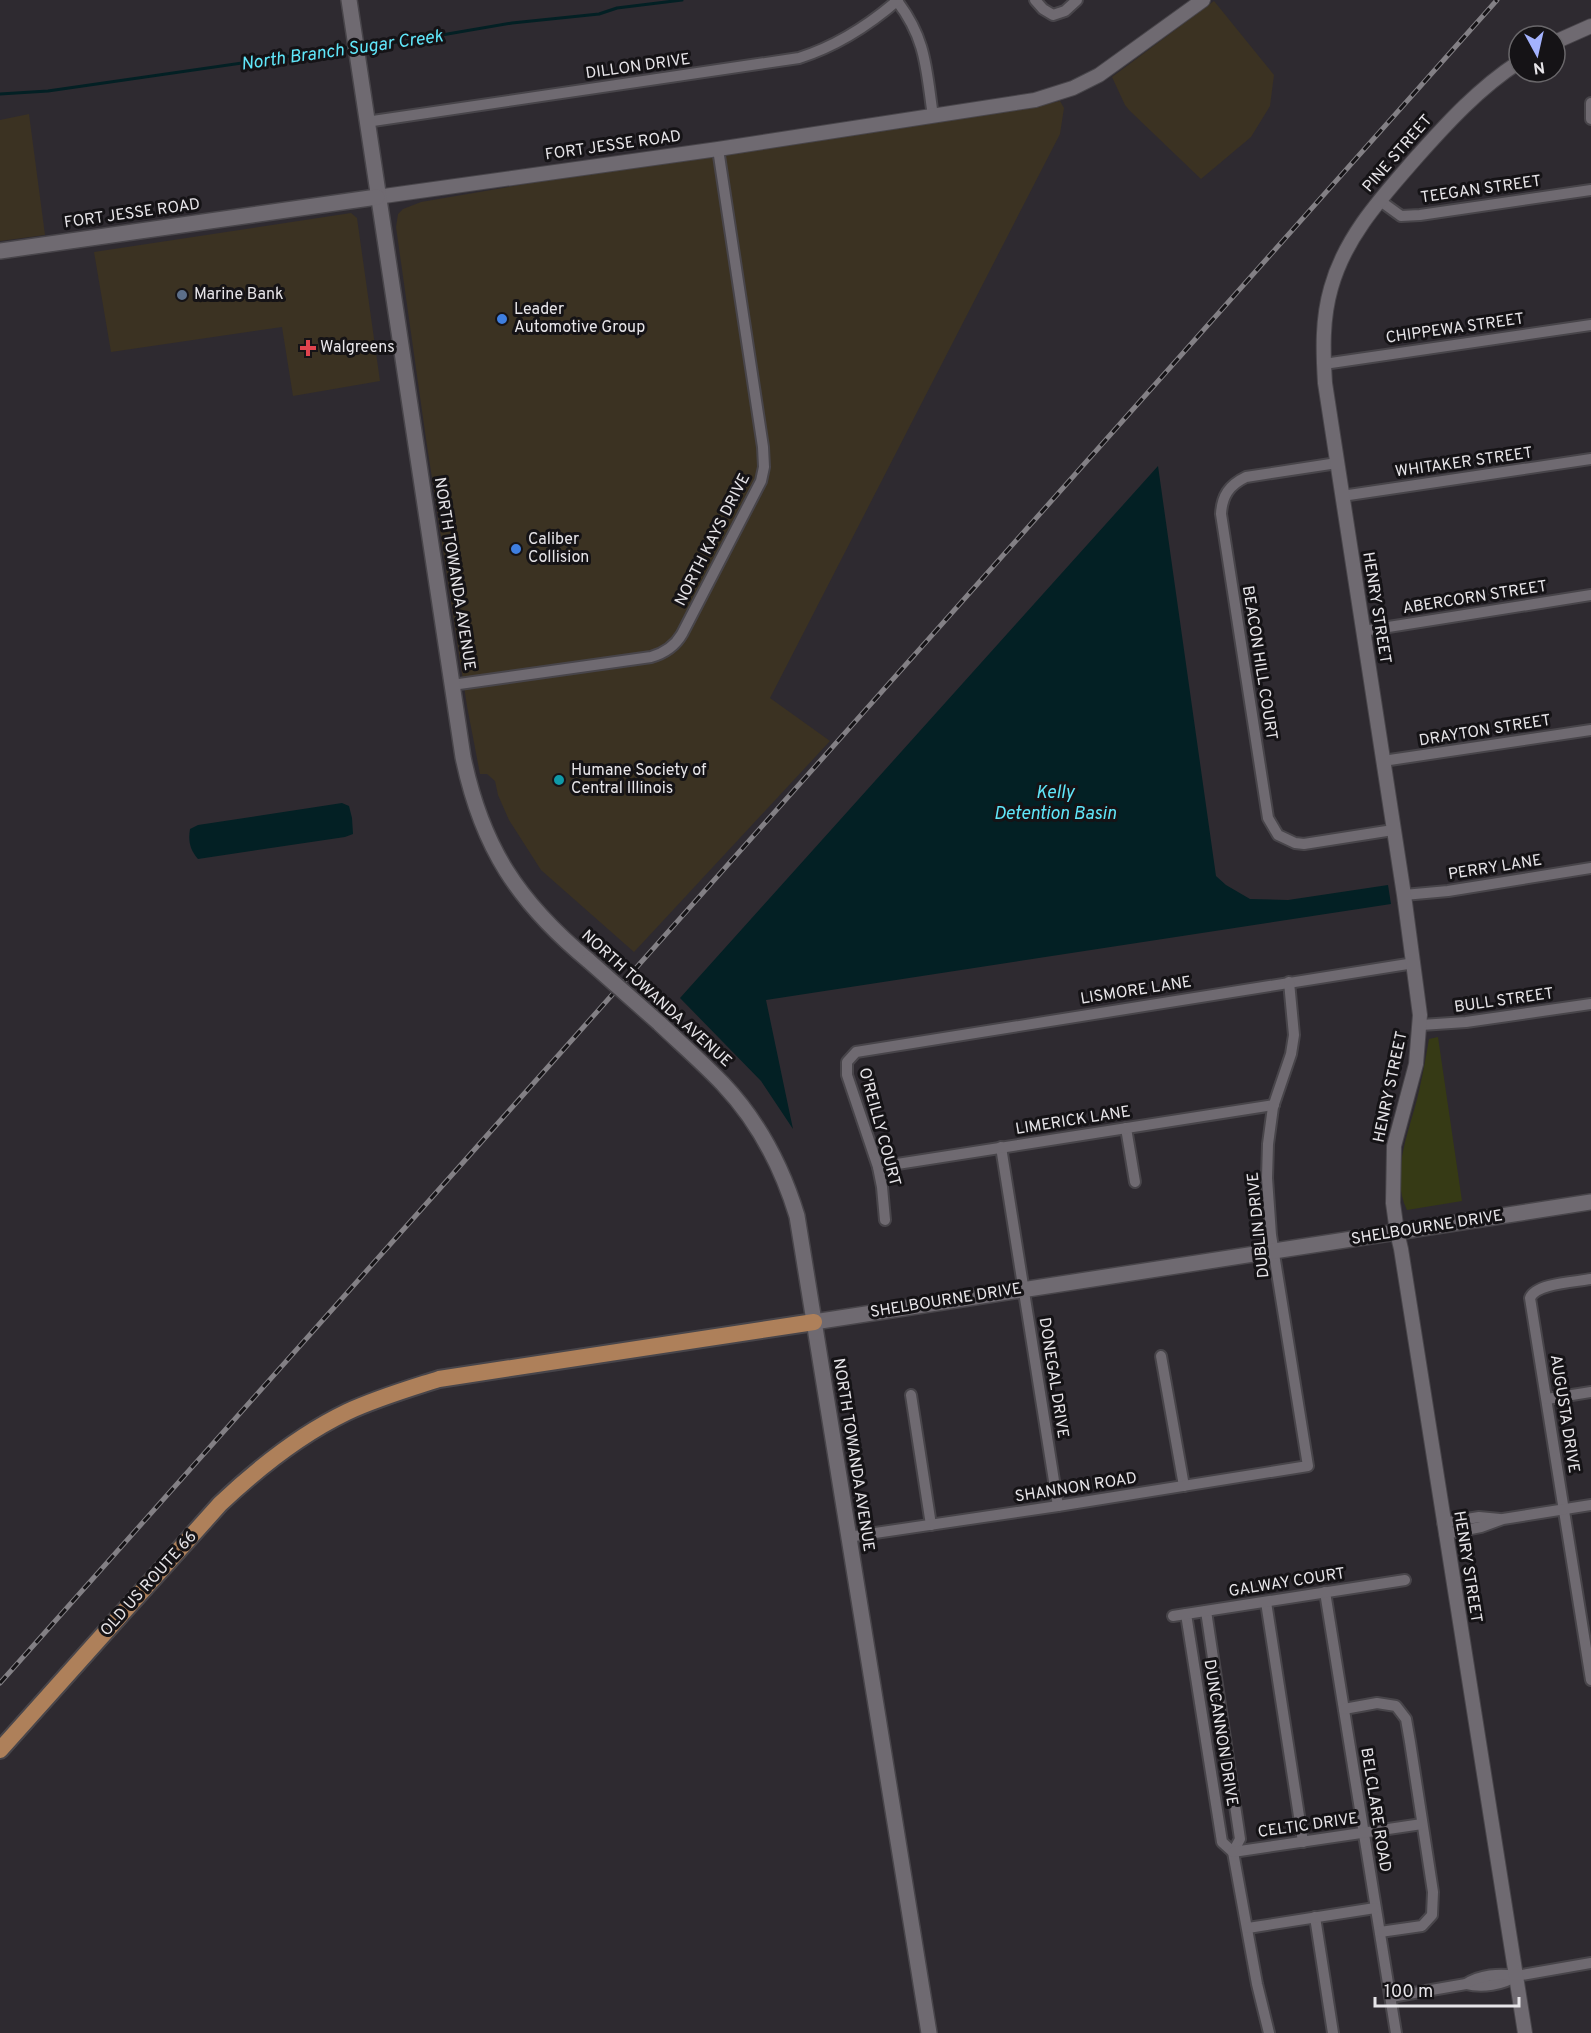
<svg xmlns="http://www.w3.org/2000/svg" width="1591" height="2033" font-family="Overpass,sans-serif">
  <style>
    .commercial { fill: #3b3222 }
    .green { fill: #363a15 }
    .water { fill: #032024 }
    .lines { fill: none; stroke-linecap: round; stroke-linejoin: round }
    .stream { stroke: #032024; stroke-width: 3 }
    .minor-casing { stroke: #48454a; stroke-width: 14 }
    .tertiary-casing { stroke: #48454a; stroke-width: 16 }
    .secondary-casing { stroke: #48454a; stroke-width: 18 }
    .primary-casing { stroke: #48454a; stroke-width: 20 }
    .minor { stroke: #6f6a71; stroke-width: 10 }
    .tertiary { stroke: #6f6a71; stroke-width: 14 }
    .secondary { stroke: #6f6a71; stroke-width: 15 }
    .primary { stroke: #ae805a; stroke-width: 16 }
    .rail-casing { stroke: #838085; stroke-width: 5 }
    .rail { stroke: #151316; stroke-width: 3; stroke-dasharray: 9; stroke-linecap: butt }
    .secondary-bridge-casing { stroke: #48454a; stroke-width: 18; stroke-linecap: butt }
    .secondary-bridge { stroke: #6f6a71; stroke-width: 15 }
    .service-dot { fill: #5c6f8a; stroke: #151316; stroke-width: 2 }
    .shop-dot { fill: #3f7fe0; stroke: #151316; stroke-width: 2 }
    .health-dot { fill: #e0444e; stroke: #151316; stroke-width: 2 }
    .culture-dot { fill: #0f9aa8; stroke: #151316; stroke-width: 2 }
    .labels { text-anchor: middle; dominant-baseline: central; stroke-width: 6; stroke-linejoin: round; paint-order: stroke }
    .street-label { font-size: 16px; fill: #e7e5e9; stroke: #151316 }
    .poi-label { font-size: 16px; fill: #e7e5e9; stroke: #151316; text-anchor: start }
    .water-label { font-size: 18px; font-style: italic; fill: #60e7fa; stroke: #151316 }
  </style>
  <rect width="100%" height="100%" fill="#2e2a30"/>
  <g class="commercial">
    <polygon points="1214,1 1274,75 1270,106 1251,137 1201,179 1129,110 1125,105 1112,77"/>
    <polygon points="1060,101 1064,108 1060,134 770,698 830,741 634,952 541,870 509,820 498,795 495,781 487,774 480,774 467,706 426,439 396,227 398,214 403,209 421,202 561,178 1031,108"/>
    <polygon points="29,114 45,235 0,241 0,120"/>
    <polygon points="351,213 357,218 380,381 293,396 282,327 111,352 94,252"/>
  </g>
  <path class="green" d="M1438 1037 1462 1201 1407 1210C1389 1173 1411 1128 1419 1091 1423 1074 1426 1056 1429 1039Z"/>
  <g class="water">
    <polygon points="1158,466 1216,876 1226,885 1250,899 1288,900 1388,885 1391,904 766,1000 793,1129 761,1081 680,998"/>
    <path d="M342 803 349 806 352 818 353 834 345 837 198 859C190 850 188 841 190 829L198 825Z"/>
  </g>
  <g class="lines">
    <g class="stream">
      <polyline points="361,46 397,42 415,42 430,37 512,23 599,14 617,8 682,0"/>
      <polyline points="0,94 48,91 352,47"/>
    </g>
    <defs>
      <g id="minor">
        <polyline points="1035,0 1043,9 1053,15 1065,11 1077,0"/>
        <path d="M897 1C927 40 926 70 933 116"/>
        <polyline points="1591,103 1591,119"/>
        <path d="M366 122 799 58C837 46 868 26 898 0"/>
        <polyline points="1379,200 1401,216 1420,215 1591,190"/>
        <polyline points="1324,364 1591,325"/>
        <path d="M1337 463 1246 477C1229 485 1222 496 1221 514L1268 818 1278 835 1295 843 1304 844 1393 830"/>
        <polyline points="1342,496 1591,459"/>
        <polyline points="1363,631 1591,595"/>
        <path d="M452 685 651 657C665 653 675 646 682 634L761 481 764 467 763 447 718 149"/>
        <polyline points="1383,761 1591,730"/>
        <polyline points="1404,895 1448,891 1591,868"/>
        <polyline points="1421,1025 1466,1022 1591,1004"/>
        <polyline points="1126,1128 1135,1182"/>
        <polyline points="1001,1147 1058,1506"/>
        <polyline points="878,1167 1274,1105"/>
        <polyline points="885,1220 882,1187 878,1167 847,1075 847,1062 856,1052 1414,963"/>
        <path d="M1591 1279C1576 1282 1536 1283 1530 1298L1591 1680"/>
        <polyline points="1161,1356 1184,1486"/>
        <polyline points="911,1395 931,1525"/>
        <polyline points="1547,1399 1591,1392"/>
        <polyline points="1443,1523 1479,1517 1500,1519"/>
        <polyline points="1445,1534 1481,1527 1503,1519 1591,1505"/>
        <polyline points="848,1537 1058,1506 1308,1466 1271,1235 1267,1178 1268,1144 1273,1107 1291,1054 1294,1035 1289,982"/>
        <polyline points="1325,1592 1396,2033"/>
        <polyline points="1266,1602 1303,1842"/>
        <polyline points="1206,1611 1240,1839 1233,1852 1257,1984 1269,2033"/>
        <polyline points="1186,1614 1222,1842 1233,1852"/>
        <polyline points="1173,1616 1405,1580"/>
        <polyline points="1344,1709 1377,1703 1396,1706 1406,1719 1410,1742 1433,1892 1432,1915 1422,1926 1380,1932"/>
        <polyline points="1233,1852 1422,1824"/>
        <polyline points="1315,1917 1333,2033"/>
        <polyline points="1248,1928 1375,1908"/>
        <path d="M1466 1984C1482 1988 1503 1985 1516 1976"/>
        <path d="M1391 1997 1466 1984C1480 1975 1499 1973 1516 1976L1591 1963"/>
      </g>
      <g id="tertiary">
        <polyline points="1555,42 1591,26"/>
        <path d="M1519 62C1479 88 1447 123 1415 159 1381 198 1345 237 1331 288 1322 319 1323 351 1325 383L1404 895 1420 1015 1416 1064 1394 1146 1393 1203 1397 1232 1401 1249 1525 2033"/>
        <polyline points="377,197 718,149 1035,100 1073,88 1099,75 1203,0"/>
      </g>
      <g id="secondary">
        <path d="M349 0C385 253 426 505 463 757 482 848 518 902 589 961"/>
        <polyline points="0,251 377,197"/>
        <path d="M659 1023C680 1043 703 1063 723 1084 758 1121 782 1167 797 1216L929 2033"/>
        <polyline points="814,1322 1591,1202"/>
      </g>
      <path id="primary" d="M0 1750 220 1504C258 1468 299 1435 347 1412 377 1398 408 1389 439 1379L814 1322"/>
    </defs>
    <use href="#minor" class="minor-casing"/>
    <use href="#tertiary" class="tertiary-casing"/>
    <use href="#secondary" class="secondary-casing"/>
    <use href="#primary" class="primary-casing"/>
    <use href="#minor" class="minor"/>
    <use href="#tertiary" class="tertiary"/>
    <use href="#secondary" class="secondary"/>
    <use href="#primary" class="primary"/>
    <defs>
      <polyline id="rail" points="0,1683 1497,0"/>
    </defs>
    <use href="#rail" class="rail-casing"/>
    <use href="#rail" class="rail"/>
    <defs>
      <polyline id="secondary-bridge" points="589,961 659,1023"/>
    </defs>
    <use href="#secondary-bridge" class="secondary-bridge-casing"/>
    <use href="#secondary-bridge" class="secondary-bridge"/>
  </g>
  <circle class="service-dot" cx="182" cy="295" r="6"/>
  <g class="shop-dot">
    <circle cx="502" cy="319" r="6"/>
    <circle cx="516" cy="549" r="6"/>
  </g>
  <path class="health-dot" d="M305 339h6v6h6v6h-6v6h-6v-6h-6v-6h6z"/>
  <circle class="culture-dot" cx="559" cy="780" r="6"/>
  <g class="labels">
    <g class="street-label">
      <text transform="translate(638 67) rotate(-8)">DILLON DRIVE</text>
      <text transform="translate(613 146) rotate(-8)">FORT JESSE ROAD</text>
      <text transform="translate(1398 154) rotate(-49)">PINE STREET</text>
      <text transform="translate(1481 190) rotate(-8)">TEEGAN STREET</text>
      <text transform="translate(132 214) rotate(-8)">FORT JESSE ROAD</text>
      <text transform="translate(1455 329) rotate(-8)">CHIPPEWA STREET</text>
      <text transform="translate(1464 463) rotate(-8)">WHITAKER STREET</text>
      <text transform="translate(713 540) rotate(-63)">NORTH KAYS DRIVE</text>
      <text transform="translate(454 574) rotate(81)">NORTH TOWANDA AVENUE</text>
      <text transform="translate(1475 598) rotate(-9)">ABERCORN STREET</text>
      <text transform="translate(1376 608) rotate(81)">HENRY STREET</text>
      <text transform="translate(1259 663) rotate(81)">BEACON HILL COURT</text>
      <text transform="translate(1485 731) rotate(-9)">DRAYTON STREET</text>
      <text transform="translate(1495 868) rotate(-9)">PERRY LANE</text>
      <text transform="translate(1136 991) rotate(-9)">LISMORE LANE</text>
      <text transform="translate(656 999) rotate(42)">NORTH TOWANDA AVENUE</text>
      <text transform="translate(1504 1001) rotate(-8)">BULL STREET</text>
      <text transform="translate(1391 1087) rotate(-78)">HENRY STREET</text>
      <text transform="translate(1073 1121) rotate(-9)">LIMERICK LANE</text>
      <text transform="translate(879 1127) rotate(75)">O'REILLY COURT</text>
      <text transform="translate(1259 1225) rotate(-96)">DUBLIN DRIVE</text>
      <text transform="translate(1427 1228) rotate(-9)">SHELBOURNE DRIVE</text>
      <text transform="translate(946 1301) rotate(-9)">SHELBOURNE DRIVE</text>
      <text transform="translate(1053 1378) rotate(81)">DONEGAL DRIVE</text>
      <text transform="translate(1564 1414) rotate(81)">AUGUSTA DRIVE</text>
      <text transform="translate(853 1455) rotate(81)">NORTH TOWANDA AVENUE</text>
      <text transform="translate(1076 1488) rotate(-9)">SHANNON ROAD</text>
      <text transform="translate(1467 1567) rotate(81)">HENRY STREET</text>
      <text transform="translate(1287 1583) rotate(-9)">GALWAY COURT</text>
      <text transform="translate(149 1584) rotate(-48)">OLD US ROUTE 66</text>
      <text transform="translate(1220 1733) rotate(81)">DUNCANNON DRIVE</text>
      <text transform="translate(1375 1810) rotate(81)">BELCLARE ROAD</text>
      <text transform="translate(1308 1826) rotate(-8)">CELTIC DRIVE</text>
    </g>
    <g class="poi-label">
      <text x="194" y="295">Marine Bank</text>
      <text x="514" y="310">Leader<tspan x="514" dy="18">Automotive Group</tspan></text>
      <text x="320" y="348">Walgreens</text>
      <text x="528" y="540">Caliber<tspan x="528" dy="18">Collision</tspan></text>
      <text x="571" y="771">Humane Society of<tspan x="571" dy="18">Central Illinois</tspan></text>
    </g>
    <g class="water-label">
      <text transform="translate(342 51) rotate(-8)">North Branch Sugar Creek</text>
      <text x="1055" y="793">Kelly<tspan x="1055" dy="21">Detention Basin</tspan></text>
    </g>
  </g>
  <g transform="translate(1537 54) rotate(172)"><circle r="28" fill="#151316" stroke="#69676a" stroke-width="1.5"/>
  <path d="M0-4.5L10 22L0 15L-10 22Z" fill="#a3b2fd"/>
  <text y="-9" font-size="16" font-weight="bold" text-anchor="middle" fill="#e7e5e9">N</text>
  </g>
  <path d="M1375 1997v9h144v-9" fill="none" stroke="#e7e5e9" stroke-width="3"/>
  <text x="1384" y="1997" font-size="18" fill="#e7e5e9" stroke="#151316" stroke-width="4.5" paint-order="stroke">100 m</text>
</svg>
